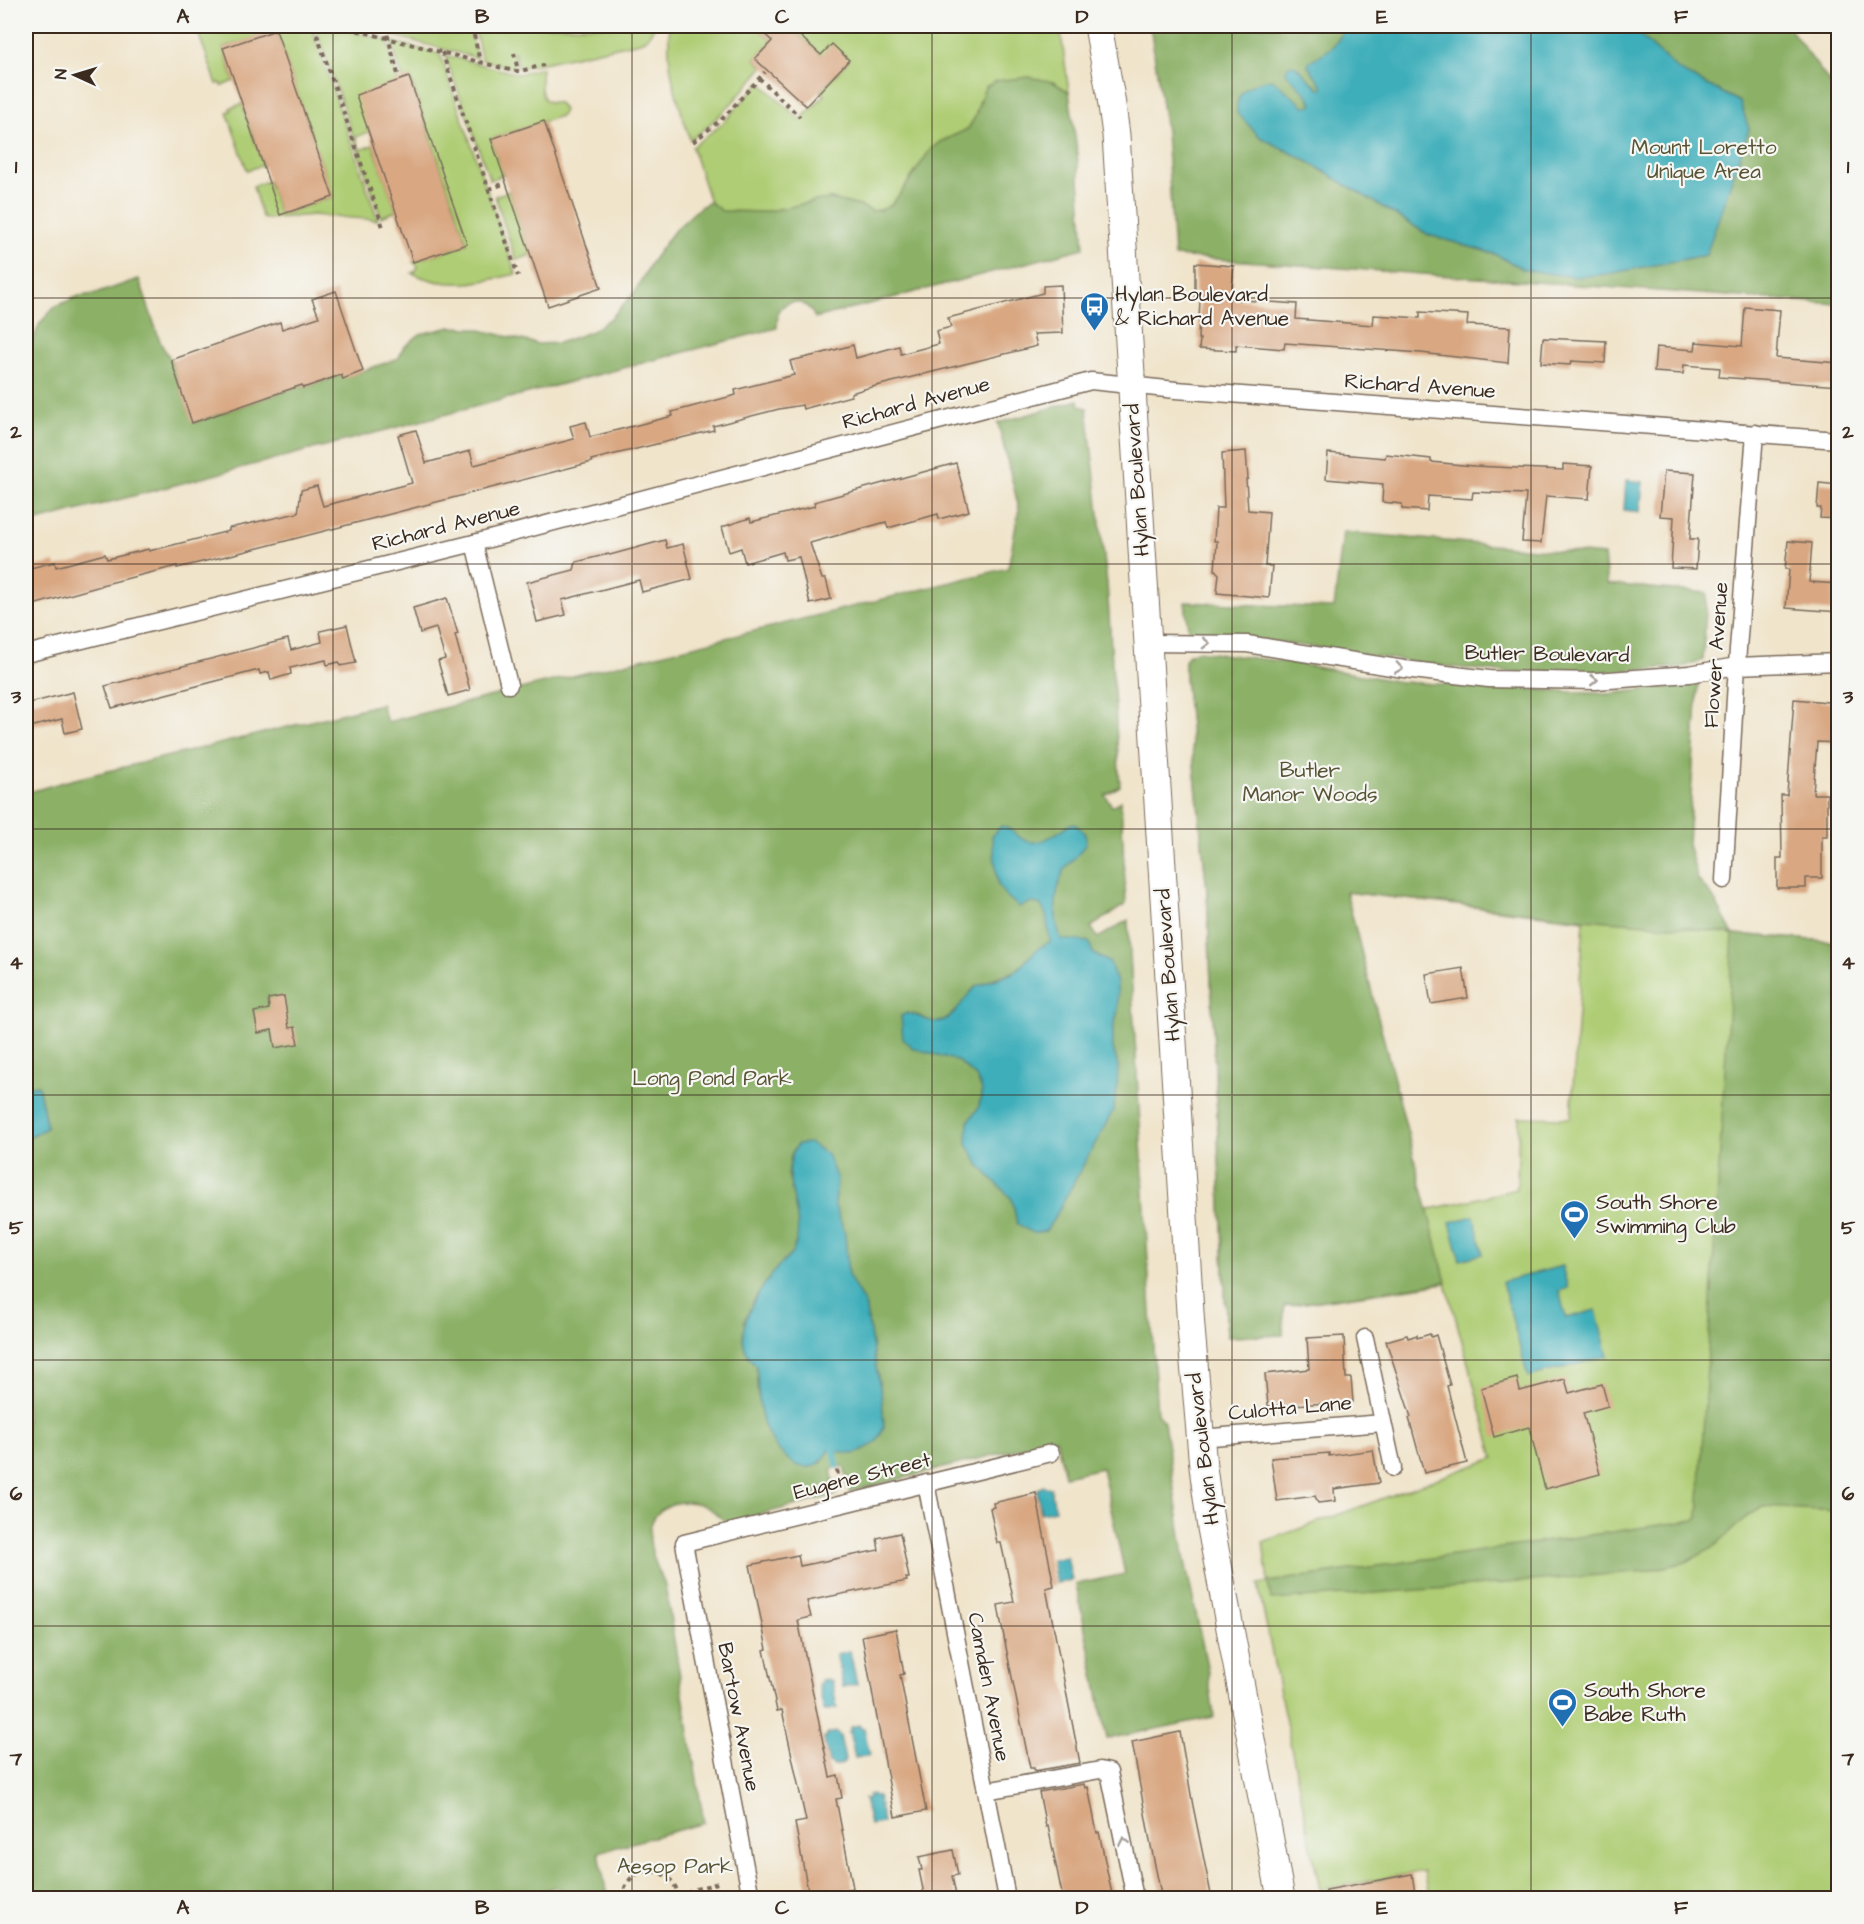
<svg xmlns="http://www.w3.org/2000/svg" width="1864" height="1924" font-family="'Architects Daughter',sans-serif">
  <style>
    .green { fill: #afcd74; stroke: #757c49; stroke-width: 1.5; fill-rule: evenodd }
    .forest { fill: #8bb066; stroke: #636d42; stroke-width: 1.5; fill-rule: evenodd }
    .water { fill: #3eaeba; stroke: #3c6c6c; stroke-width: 1.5 }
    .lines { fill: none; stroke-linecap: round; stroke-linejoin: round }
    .stream { stroke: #3eaeba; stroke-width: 6 }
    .building { fill: #d9a883 }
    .minor-casing { stroke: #7a6b5b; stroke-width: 19 }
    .primary-casing { stroke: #7a6b5b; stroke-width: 29 }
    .path { stroke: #7a6b5b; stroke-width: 4; stroke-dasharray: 4.5 4.5; stroke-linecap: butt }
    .minor { stroke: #fff; stroke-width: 16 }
    .primary { stroke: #fff; stroke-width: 27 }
    .oneway { stroke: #a79f9a }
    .grid { fill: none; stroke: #3b2a1e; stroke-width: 1.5; stroke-opacity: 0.55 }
    .labels { text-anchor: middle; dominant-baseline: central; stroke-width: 4.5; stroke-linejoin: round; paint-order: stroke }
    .park-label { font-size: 21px; fill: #585334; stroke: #f6f6f2 }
    .poi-label { font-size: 21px; fill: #3b2a1e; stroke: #f6f6f2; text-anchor: start }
    .street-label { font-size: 21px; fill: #3b2a1e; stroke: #f6f6f2 }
    .neatline { fill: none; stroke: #3b2a1e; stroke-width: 2 }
    .grid-label { font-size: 20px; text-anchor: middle; font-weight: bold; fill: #3b2a1e }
  </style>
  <rect width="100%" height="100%" fill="#f6f6f2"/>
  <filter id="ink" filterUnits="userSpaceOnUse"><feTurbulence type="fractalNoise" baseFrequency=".0167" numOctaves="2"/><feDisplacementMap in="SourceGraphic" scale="12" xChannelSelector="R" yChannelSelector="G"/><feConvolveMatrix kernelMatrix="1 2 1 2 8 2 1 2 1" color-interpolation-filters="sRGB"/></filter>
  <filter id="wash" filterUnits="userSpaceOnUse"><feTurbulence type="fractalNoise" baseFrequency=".008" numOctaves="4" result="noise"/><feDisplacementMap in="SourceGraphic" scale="24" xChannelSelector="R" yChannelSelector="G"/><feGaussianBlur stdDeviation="1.35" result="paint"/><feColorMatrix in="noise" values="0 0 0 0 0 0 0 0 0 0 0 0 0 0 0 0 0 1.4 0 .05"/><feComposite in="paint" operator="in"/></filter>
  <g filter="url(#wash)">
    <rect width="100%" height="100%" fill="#f0e4cb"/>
    <g class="green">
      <polygon points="201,26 260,26 263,35 223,48 234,81 222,86 221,83 217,84 196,27"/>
      <polygon points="265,26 311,26 378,220 313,215 267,219 262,217 253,186 268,181 280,215 333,197 276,31 268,33"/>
      <polygon points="315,26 329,26 387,40 398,81 369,132 356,137 360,150 373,145 396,211 381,217"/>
      <polygon points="351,26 383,26 385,34"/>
      <polygon points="387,26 469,26 477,58 390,35"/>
      <polygon points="474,26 655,26 647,38 640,42 519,68 515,52 513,52 516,69 482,60"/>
      <path d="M670 26H756L772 41 755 59 763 67C739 96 721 117 690 140 679 103 664 65 670 26Z"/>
      <polygon points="789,26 1060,26 1069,92 1053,82 980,100 975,117 968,129 940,142 930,150 901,193 890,206 881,210 872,211 860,206 831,199 815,201 786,208 761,212 721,211 710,202 692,147 722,124 760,82 800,120 825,95 821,91 849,60 821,55"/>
      <path d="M391 41 440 54 516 274C478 283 448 290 412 273L416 271 418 266 413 262 467 244 410 78 403 80Z"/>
      <path d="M445 55 518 74 542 68C541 77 538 99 549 102 552 103 556 102 559 103L564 110 561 116 491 139 503 175 490 180Z"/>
      <polygon points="242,104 263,165 247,170 227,112 231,111 230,108"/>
      <polygon points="509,191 531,255 516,260 495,196"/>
      <path d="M1189 654 1287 662 1401 682 1608 694 1698 684 1682 927 1733 934 1838 942V1898H1430L1424 1871 1320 1890 1258 1584 1268 1582 1263 1542 1494 1458 1446 1283 1284 1306 1283 1335 1227 1337 1207 891 1185 677V661ZM1346 892 1584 920 1571 1118 1519 1117 1517 1189 1427 1210Z"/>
    </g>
    <g class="forest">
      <path d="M1150 26H1345C1338 46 1328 51 1310 61L1309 66 1322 85V89H1319L1296 66 1312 105 1304 107 1259 82 1249 87 1238 98 1260 137 1305 160 1429 235 1495 254 1525 270 1740 102 1678 70 1630 26H1788L1838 94V304L1174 256 1166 132Z"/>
      <path d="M1029 77 1053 82 1069 92 1077 151 1084 248 815 318C808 301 791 296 778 311L777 328 26 524V357L40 323 56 306 79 296 95 294 139 279 161 344 171 360 193 423 302 385 303 388 341 375 343 378 399 358 403 348 420 334 451 327 472 328 538 344 558 343 590 332 611 318 634 293 652 261 674 231 700 207 710 202 722 211 761 212 786 208 815 201 831 199 860 206 872 211 881 210 890 206 901 193 930 150 940 142 968 129 975 117 985 87 996 81Z"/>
      <path d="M1079 400 1080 406 1087 408 1107 583 1120 786 1105 795 1112 806 1121 801 1126 904 1091 927 1098 938 1128 920 1157 1414 1164 1422 1184 1556 1207 1666 1214 1717 1107 1739 1076 1584 1125 1574 1102 1468 1065 1476 1056 1439 849 1492 844 1466 831 1469 836 1495 726 1523C718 1515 708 1505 695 1503 674 1499 652 1509 650 1531 648 1549 658 1569 665 1585L704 1823 599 1852 607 1897 569 1898 566 1892 555 1887 545 1890 541 1898H26V1139L47 1127 38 1085 26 1087V793L63 782 381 704 387 722 1008 568 1019 509 998 423ZM1013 972 1118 1010 1113 1030V1048L1118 1066 1113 1111 1046 1231 1017 1223 1012 1199 980 1166 968 1122 979 1107 982 1090 976 1077 958 1061 941 1055 901 1016 907 1013 917 1015 935 1023 947 1018 960 1007 974 988 999 976ZM798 1144 837 1179 835 1206 845 1234 848 1275 865 1305 882 1399 884 1427 844 1452 837 1450H830L821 1463 758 1397 756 1365 744 1321 755 1299 778 1267 792 1253 799 1233 794 1195 788 1175 791 1154Z"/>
      <polygon points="1343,532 1604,555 1607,584 1707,593 1703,660 1682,667 1593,672 1500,672 1442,666 1236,636 1201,635 1192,632 1188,628 1185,602 1334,608"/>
      <polygon points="1197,651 1287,662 1401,682 1608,694 1698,684 1688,844 1698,880 1713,897 1733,934 1838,942 1838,1511 1763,1507 1745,1518 1713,1548 1686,1562 1647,1571 1449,1588 1271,1600 1268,1582 1694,1520 1698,1517 1733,934 1682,927 1584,919 1346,892 1446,1282 1284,1306 1283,1335 1227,1337 1207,891 1185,677 1185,661 1189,654"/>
    </g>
    <g class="water">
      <path d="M1345 26H1630L1678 70 1740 102 1749 129 1706 255 1608 274 1576 277 1525 270 1495 254 1429 235 1305 160 1260 137 1237 113C1237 109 1237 101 1239 98 1244 85 1260 81 1272 79L1304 106 1312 105 1310 98 1285 72 1289 65 1296 66 1319 89H1322V85L1308 66 1310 61C1328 51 1338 46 1345 26Z"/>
      <polygon points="1626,480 1643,482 1640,512 1624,510"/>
      <path d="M1073 823C1104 842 1071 856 1064 871 1054 893 1053 916 1061 939L1089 942 1093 953 1110 963 1117 983 1118 1010 1113 1030V1048L1118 1066 1117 1089 1113 1111 1056 1215 1046 1231 1032 1233 1017 1223 1012 1199 980 1166 967 1144 968 1122 979 1107 982 1090 976 1077 958 1061 913 1048 903 1039 901 1016 907 1013C916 1014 929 1023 938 1022 959 1017 961 998 975 988 986 980 1004 978 1014 972 1028 962 1032 949 1050 942L1046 915 1040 904 1030 903 1019 907 1005 895 998 885 992 836 1001 826C1013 829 1012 832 1021 838 1039 851 1058 830 1073 823Z"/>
      <polygon points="38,1085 47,1128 26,1138 26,1087"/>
      <path d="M810 1143 827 1154 837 1179 835 1206 845 1234 848 1275 865 1305 882 1399 884 1427 876 1443 855 1454 830 1450C824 1456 822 1464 814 1466 792 1474 771 1443 764 1425 757 1406 759 1385 756 1365 725 1337 757 1293 777 1268 782 1262 790 1258 793 1251 810 1213 774 1178 798 1144Z"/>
      <polygon points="1474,1216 1483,1254 1460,1260 1450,1222"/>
      <polygon points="1562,1266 1568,1288 1559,1291 1566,1318 1596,1310 1608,1356 1528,1377 1502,1282"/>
      <polygon points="1043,1486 1051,1488 1055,1510 1041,1513 1037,1490"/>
      <polygon points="1067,1557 1072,1580 1056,1583 1052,1560"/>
      <polygon points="850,1651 857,1684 843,1687 836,1654"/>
      <polygon points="828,1679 829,1682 832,1681 837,1708 824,1711 818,1684 822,1683 821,1680"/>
      <polygon points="860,1725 861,1728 864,1728 870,1755 855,1758 849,1731 851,1730 851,1727"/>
      <polygon points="836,1732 840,1736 845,1760 842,1764 834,1766 829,1763 824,1739 827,1734"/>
      <polygon points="873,1794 874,1796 878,1796 883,1823 870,1825 864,1799 869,1798 868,1795"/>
    </g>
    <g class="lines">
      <polyline class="stream" points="834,1450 837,1466"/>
    </g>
    <g id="blocks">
      <g class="building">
        <polygon points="756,26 789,26 821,55 832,44 849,60 806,106 755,59 772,41"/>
        <polygon points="276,30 333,197 280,215 223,48"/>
        <polygon points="409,77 467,244 413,262 356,95"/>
        <polygon points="544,121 601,288 548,306 491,139"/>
        <polygon points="1195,263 1234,266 1231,299 1297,304 1296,319 1373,325 1374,315 1420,318 1420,312 1468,315 1467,325 1510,327 1508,363 1421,353 1285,343 1284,349 1236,345 1236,351 1199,349 1200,339 1198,339 1200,299 1195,299"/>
        <polygon points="1061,285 1063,333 1034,334 1037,346 864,389 851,393 851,396 803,409 802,405 779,409 713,426 714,430 591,460 592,462 235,554 177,568 177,566 101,585 101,586 26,607 26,569 55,562 56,567 105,554 107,559 149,549 149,551 229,531 229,528 298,513 301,490 317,486 323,506 412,483 398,435 416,430 426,463 470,451 474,465 574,439 570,426 586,422 590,437 673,416 672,412 736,395 735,390 794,375 790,361 816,355 853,345 856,358 899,346 901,354 939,344 936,331 951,327 948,318 1043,293 1043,286"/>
        <polygon points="336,291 363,371 343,379 341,375 303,388 302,385 192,423 171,360 280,322 282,329 319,317 312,299"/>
        <polygon points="1745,307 1780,310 1776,358 1839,363 1839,386 1719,377 1720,368 1684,365 1683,374 1654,372 1656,347 1695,350 1696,342 1742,346"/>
        <polygon points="1543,338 1606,341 1605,363 1571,361 1570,365 1541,363"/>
        <polygon points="1246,451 1248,479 1246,479 1248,510 1269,512 1265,566 1272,566 1269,598 1217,593 1219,574 1215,570 1217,541 1214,541 1216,508 1224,508 1222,453"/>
        <polygon points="1328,453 1385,458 1386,454 1431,459 1431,462 1474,466 1563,470 1563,464 1592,466 1589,499 1546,496 1541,543 1522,542 1526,494 1473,492 1472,499 1428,496 1427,511 1402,509 1402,504 1382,502 1383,484 1326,479"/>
        <polygon points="956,463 969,511 939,519 938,514 888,528 886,522 810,543 822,579 826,579 831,599 810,604 799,557 785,560 783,552 745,563 741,548 729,552 722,527 750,518 751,522 815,506 814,502"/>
        <polygon points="1664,471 1695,473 1690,539 1698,539 1696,569 1671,568 1674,517 1660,516"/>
        <polygon points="1819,483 1839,485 1839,519 1820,518 1821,508 1817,508"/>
        <polygon points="665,540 667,548 683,544 692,579 642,592 639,580 562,600 566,615 537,622 527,582 574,570 576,562 608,554 610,555"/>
        <polygon points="1788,541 1812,543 1809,582 1839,584 1839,612 1786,608 1789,569 1785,569"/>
        <polygon points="447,598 458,634 455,635 470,690 448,696 438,661 445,659 436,628 420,633 413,608"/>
        <polygon points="347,625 356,663 340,666 339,662 327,665 326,660 290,668 291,674 271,680 269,672 260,674 259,670 112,708 105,686 288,639 291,650 322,642 320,631"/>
        <polygon points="73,692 82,729 65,733 62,719 26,728 26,704"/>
        <polygon points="1794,699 1839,703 1839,743 1817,742 1813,794 1827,794 1827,836 1822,836 1822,878 1806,878 1806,888 1777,888 1777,858 1782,858 1781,795 1787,795"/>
        <polygon points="1463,968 1468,998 1431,1004 1426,974"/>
        <polygon points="284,996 289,1028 295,1027 298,1044 275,1048 272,1030 258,1033 254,1012 269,1009 268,999"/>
        <polygon points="1430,1334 1431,1337 1436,1335 1450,1385 1447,1386 1467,1463 1424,1473 1409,1418 1411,1417 1386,1341 1407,1335 1408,1338 1417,1335 1417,1338"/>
        <polygon points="1344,1336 1346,1378 1351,1378 1353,1402 1268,1406 1265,1374 1309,1369 1307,1338"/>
        <polygon points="1517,1378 1520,1391 1565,1379 1569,1393 1602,1384 1608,1406 1583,1413 1600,1474 1545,1489 1529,1427 1494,1437 1481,1388"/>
        <polygon points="1373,1450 1379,1483 1334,1489 1335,1501 1318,1503 1315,1496 1277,1501 1271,1458 1329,1453 1329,1456"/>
        <polygon points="1036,1493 1054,1586 1046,1588 1080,1763 1034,1771 1034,1768 1030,1768 1000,1617 998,1605 1014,1602 1001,1543 997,1543 990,1508 994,1507 993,1503"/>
        <polygon points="900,1533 909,1578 906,1578 907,1581 807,1601 811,1617 798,1620 830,1777 838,1775 842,1798 836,1799 853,1888 809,1896 795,1823 806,1821 782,1710 777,1711 764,1650 767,1649 750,1565 798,1555 800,1566 879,1550 877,1538"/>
        <polygon points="896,1629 904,1674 900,1675 907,1712 926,1811 895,1817 862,1636"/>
        <polygon points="1180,1732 1193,1806 1212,1899 1162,1899 1150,1841 1132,1742"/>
        <polygon points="1084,1784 1085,1788 1088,1787 1097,1833 1099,1832 1113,1899 1063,1899 1048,1826 1046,1827 1039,1792"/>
        <polygon points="953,1850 958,1875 952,1876 957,1899 925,1899 919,1870 922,1870 919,1857"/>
        <polygon points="1412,1874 1416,1899 1327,1899 1326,1890"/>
      </g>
    </g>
  </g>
  <g filter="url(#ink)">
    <use href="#blocks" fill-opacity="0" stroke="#7a6b5b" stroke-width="1.5"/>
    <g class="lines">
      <defs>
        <g id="minor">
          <polyline points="474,543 509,685"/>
          <polyline points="1148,643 1247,644 1404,669 1489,679 1596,681 1689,674 1737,666 1838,662"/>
          <polyline points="26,654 474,543 1091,381 1176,390 1838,440"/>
          <polyline points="1724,880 1738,649 1755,433"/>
          <polyline points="1365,1338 1393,1468"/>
          <polyline points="1200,1438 1383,1423"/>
          <polyline points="926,1483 1007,1898"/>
          <polyline points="986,1791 1100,1770 1109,1772 1135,1898"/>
          <polyline points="751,1898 684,1543 1051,1453"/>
        </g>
        <polyline id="primary" points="1098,26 1111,98 1116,135 1191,1328 1203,1467 1211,1528 1281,1898"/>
      </defs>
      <use href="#minor" class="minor-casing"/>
      <use href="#primary" class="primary-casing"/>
      <g class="path">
        <polyline points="263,26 265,32"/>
        <polyline points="314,26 384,230"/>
        <polyline points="340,26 514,71 521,71 544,65"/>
        <polyline points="385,26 399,78"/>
        <polyline points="472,26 480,62"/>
        <polyline points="442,52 518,276"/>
        <polyline points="514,53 518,71"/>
        <polyline points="759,78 800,117"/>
        <polyline points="693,142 723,118 765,72"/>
        <polyline points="489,189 506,183"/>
        <polyline points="837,1470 841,1487"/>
        <path d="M623 1898C625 1862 673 1862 679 1898"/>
        <polyline points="680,1898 693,1890 721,1882"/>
      </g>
      <use href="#minor" class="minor"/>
      <use href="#primary" class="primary"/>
    </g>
    <defs><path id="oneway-chevron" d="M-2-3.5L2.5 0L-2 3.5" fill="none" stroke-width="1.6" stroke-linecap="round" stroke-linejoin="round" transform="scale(1.5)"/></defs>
    <g class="oneway">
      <use href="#oneway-chevron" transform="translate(1206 643) rotate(1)"/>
      <use href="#oneway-chevron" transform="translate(1399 668) rotate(8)"/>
      <use href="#oneway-chevron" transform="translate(1594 680) rotate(-1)"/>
      <use href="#oneway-chevron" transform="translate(1124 1841) rotate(-101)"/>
    </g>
  </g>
  <path class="grid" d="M333 26V1898M632 26V1898M932 26V1898M1232 26V1898M1531 26V1898M26 298H1838M26 564H1838M26 829H1838M26 1095H1838M26 1360H1838M26 1626H1838"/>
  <defs>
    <symbol id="bus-pin" viewBox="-11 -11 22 30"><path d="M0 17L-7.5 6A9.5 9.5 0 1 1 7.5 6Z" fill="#1f6fb2" stroke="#f6f6f2"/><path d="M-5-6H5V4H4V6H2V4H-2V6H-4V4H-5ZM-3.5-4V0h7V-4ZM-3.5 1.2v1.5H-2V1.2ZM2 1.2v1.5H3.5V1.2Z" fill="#fff"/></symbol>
    <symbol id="stadium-pin" viewBox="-11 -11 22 30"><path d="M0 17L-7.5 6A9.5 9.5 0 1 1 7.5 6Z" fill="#1f6fb2" stroke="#f6f6f2"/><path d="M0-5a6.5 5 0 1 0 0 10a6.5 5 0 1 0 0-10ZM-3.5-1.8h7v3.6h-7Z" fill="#fff"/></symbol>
  </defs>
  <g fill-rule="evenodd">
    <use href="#bus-pin" x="1078" y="290" width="33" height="45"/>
    <use href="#stadium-pin" x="1558" y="1198" width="33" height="45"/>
    <use href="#stadium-pin" x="1546" y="1686" width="33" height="45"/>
  </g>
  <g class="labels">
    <g class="park-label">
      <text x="1704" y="147">Mount Loretto<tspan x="1704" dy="24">Unique Area</tspan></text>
      <text x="1310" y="770">Butler<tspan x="1310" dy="24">Manor Woods</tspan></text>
      <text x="712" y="1078">Long Pond Park</text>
      <text x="675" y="1866">Aesop Park</text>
    </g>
    <g class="poi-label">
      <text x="1115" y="294">Hylan Boulevard<tspan x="1115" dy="24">&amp; Richard Avenue</tspan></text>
      <text x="1596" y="1202">South Shore<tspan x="1596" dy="24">Swimming Club</tspan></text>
      <text x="1584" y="1690">South Shore<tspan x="1584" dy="24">Babe Ruth</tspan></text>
    </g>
    <g class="street-label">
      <text transform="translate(1420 386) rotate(4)">Richard Avenue</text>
      <text transform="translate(916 403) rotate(-15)">Richard Avenue</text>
      <text transform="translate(1137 480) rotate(-94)">Hylan Boulevard</text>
      <text transform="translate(446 526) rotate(-14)">Richard Avenue</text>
      <text transform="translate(1547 654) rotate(1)">Butler Boulevard</text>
      <text transform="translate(1716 655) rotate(-86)">Flower Avenue</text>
      <text transform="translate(1168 965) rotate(-94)">Hylan Boulevard</text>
      <text transform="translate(1290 1408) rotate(-5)">Culotta Lane</text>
      <text transform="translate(1203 1449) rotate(-97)">Hylan Boulevard</text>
      <text transform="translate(862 1476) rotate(-14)">Eugene Street</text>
      <text transform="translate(989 1687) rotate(79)">Camden Avenue</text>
      <text transform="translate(739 1717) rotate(79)">Bartow Avenue</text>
    </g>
  </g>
  <rect width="1864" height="1924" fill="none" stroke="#f6f6f2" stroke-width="66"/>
  <g transform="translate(75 75) rotate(274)" stroke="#f6f6f2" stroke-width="4.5" paint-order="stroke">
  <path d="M0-4.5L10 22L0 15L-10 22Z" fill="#3b2a1e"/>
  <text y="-9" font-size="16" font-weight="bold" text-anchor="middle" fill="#3b2a1e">N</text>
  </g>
  <rect x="33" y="33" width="1798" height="1858" class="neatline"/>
  <g class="grid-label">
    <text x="183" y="23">A</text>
    <text x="482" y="23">B</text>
    <text x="782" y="23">C</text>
    <text x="1082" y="23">D</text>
    <text x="1382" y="23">E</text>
    <text x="1681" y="23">F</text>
    <text x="16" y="173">1</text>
    <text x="1848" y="173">1</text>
    <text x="16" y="438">2</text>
    <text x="1848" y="438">2</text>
    <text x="16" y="703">3</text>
    <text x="1848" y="703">3</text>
    <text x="16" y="969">4</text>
    <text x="1848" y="969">4</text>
    <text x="16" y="1234">5</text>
    <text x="1848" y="1234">5</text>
    <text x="16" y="1500">6</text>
    <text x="1848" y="1500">6</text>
    <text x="16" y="1765">7</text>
    <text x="1848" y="1765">7</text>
    <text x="183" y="1914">A</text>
    <text x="482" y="1914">B</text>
    <text x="782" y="1914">C</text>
    <text x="1082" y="1914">D</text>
    <text x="1382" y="1914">E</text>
    <text x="1681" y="1914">F</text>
  </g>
</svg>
